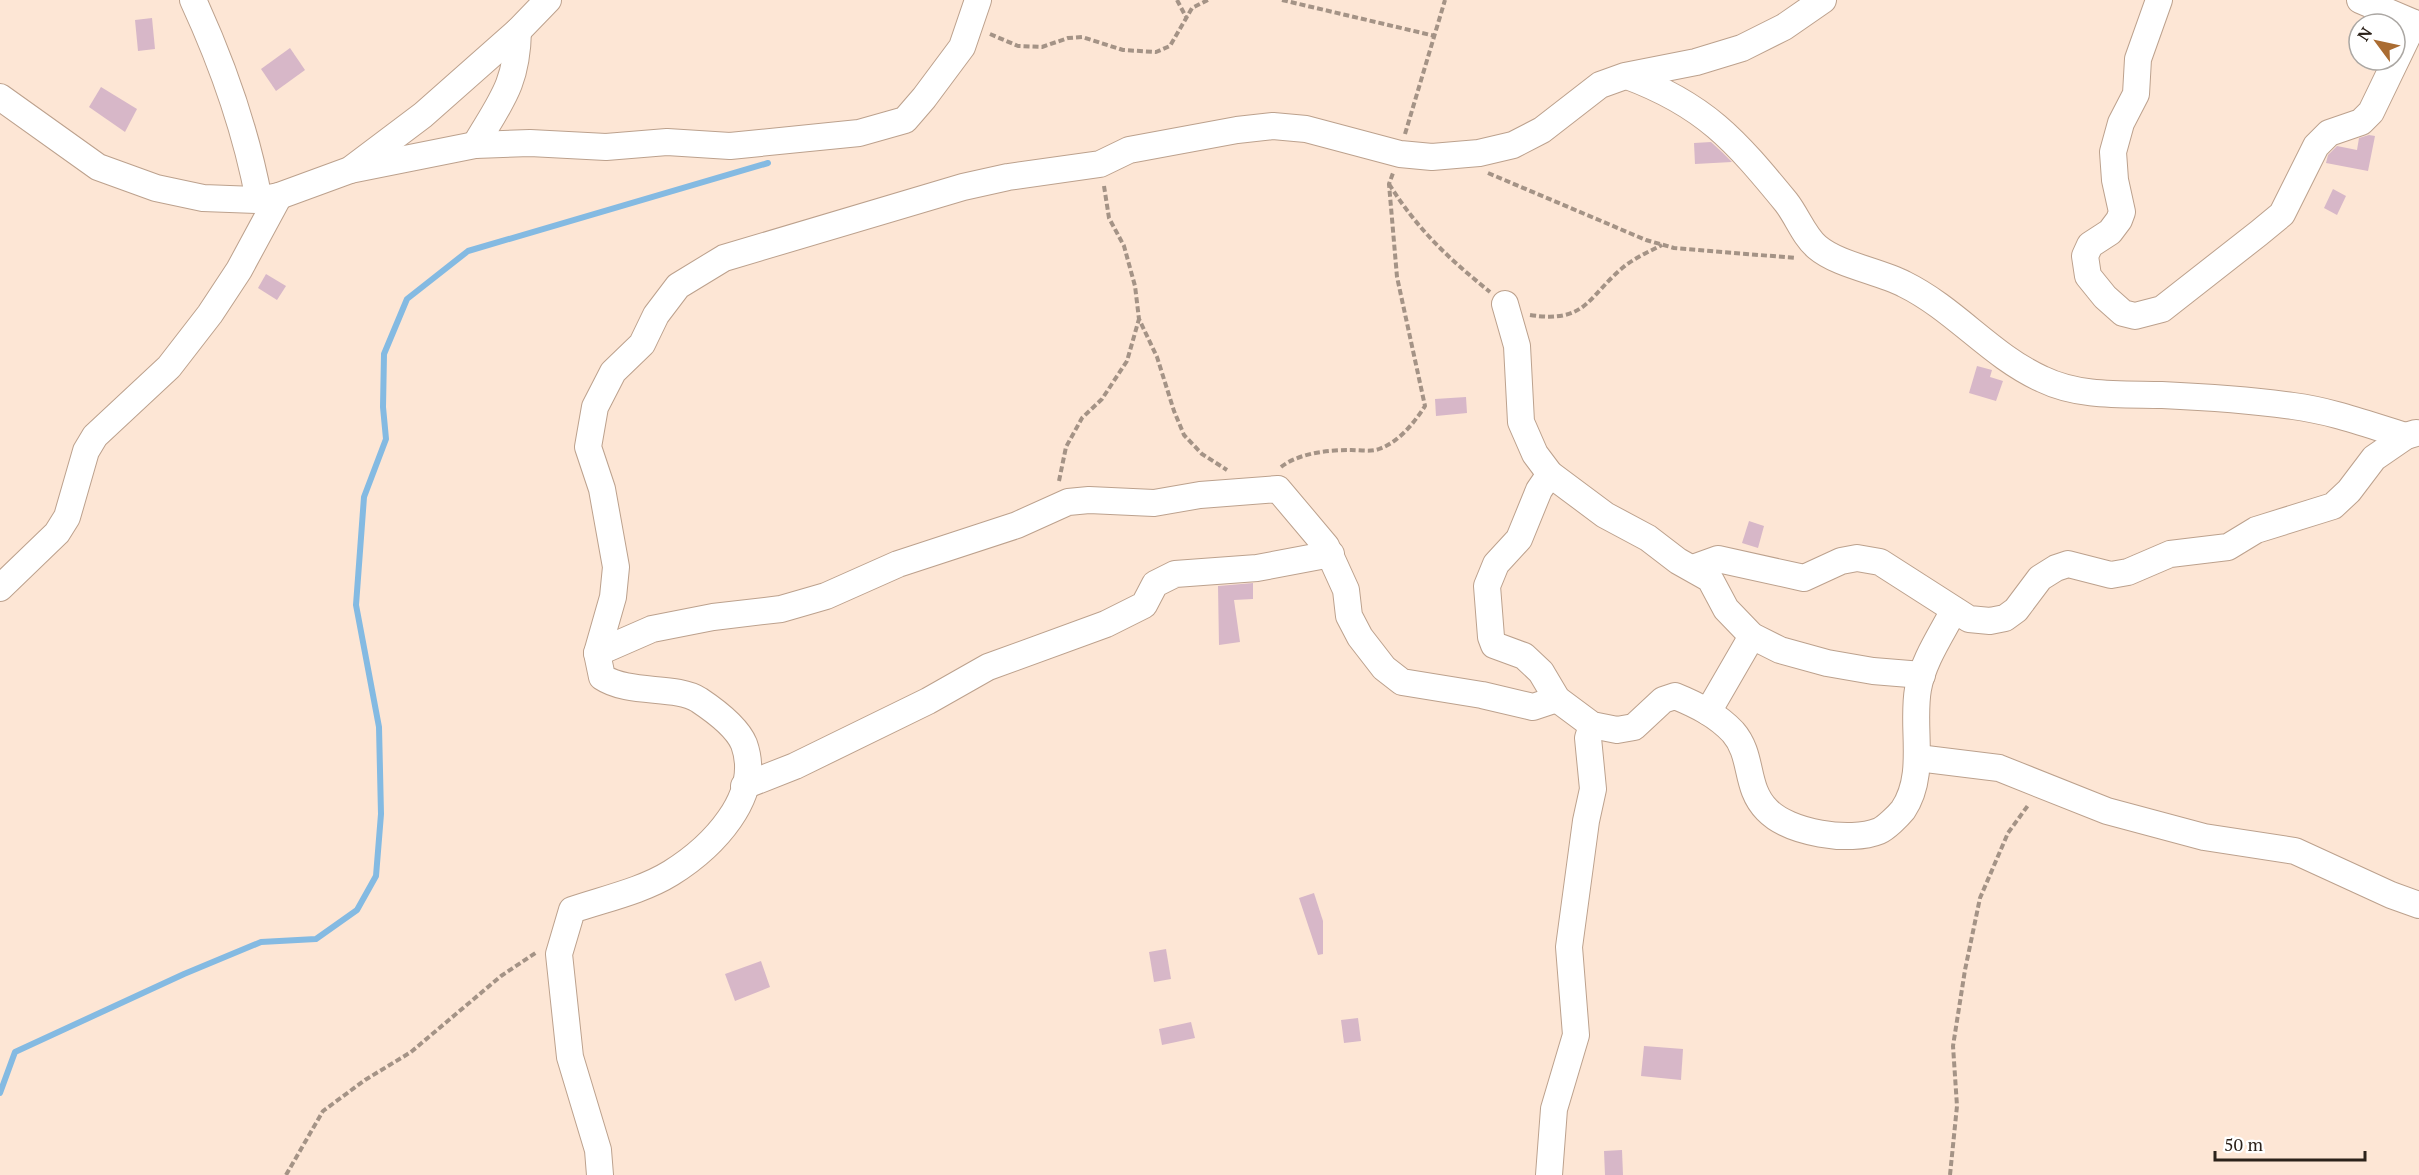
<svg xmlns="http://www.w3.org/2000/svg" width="2419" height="1175" font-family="'PT Serif',serif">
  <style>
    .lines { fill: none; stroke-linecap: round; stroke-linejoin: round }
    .stream { stroke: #84bae2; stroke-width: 6 }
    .building { fill: #d7b7c8 }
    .minor-casing { stroke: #bca18d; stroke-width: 28 }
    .path { stroke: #a49386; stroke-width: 4; stroke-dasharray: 6 3; stroke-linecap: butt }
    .minor { stroke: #fff; stroke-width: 26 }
  </style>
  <rect width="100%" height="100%" fill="#fde6d5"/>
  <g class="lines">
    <polyline class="stream" points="0,1093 15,1052 184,974 261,942 316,939 357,910 376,876 381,814 379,727 356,605 364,497 386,439 383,407 384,354 407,299 468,251 768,163"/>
  </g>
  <g class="building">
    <polygon points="152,18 155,49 138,51 135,20"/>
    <polygon points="290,48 305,70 276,91 261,69"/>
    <polygon points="101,87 137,109 125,132 89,107"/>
    <polygon points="2369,135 2375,136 2368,171 2326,163 2328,155 2337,146 2357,150 2359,138"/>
    <polygon points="1711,142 1723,153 1732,162 1695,164 1694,143"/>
    <polygon points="2333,189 2346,196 2337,215 2324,208"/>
    <polygon points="266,274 286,286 277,300 258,288"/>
    <polygon points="1977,366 1992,370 1990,377 2003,381 1996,401 1969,393"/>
    <polygon points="1466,397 1467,413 1436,416 1435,399"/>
    <polygon points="1749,521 1764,526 1758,548 1742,543"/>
    <polygon points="1253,583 1253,599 1234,600 1240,642 1219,645 1218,586"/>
    <polygon points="1314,893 1323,921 1323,954 1318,955 1299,898"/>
    <polygon points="1166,949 1171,979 1154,982 1149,952"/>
    <polygon points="761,961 770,987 735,1001 725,974"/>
    <polygon points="1358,1018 1361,1041 1344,1043 1341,1020"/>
    <polygon points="1191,1022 1195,1038 1162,1045 1159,1029"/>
    <polygon points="1644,1046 1683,1049 1681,1080 1641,1076"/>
    <polygon points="1622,1150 1623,1175 1605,1175 1604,1151"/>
  </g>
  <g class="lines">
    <defs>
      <g id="minor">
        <path d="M193 0C223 65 246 130 259 200"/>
        <polyline points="2159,0 2138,59 2136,94 2121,123 2113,152 2115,180 2122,212 2119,220 2110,232 2090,245 2085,256 2088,276 2105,297 2123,313 2135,316 2162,309 2259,233 2282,214 2316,146 2329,133 2361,122 2371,112 2414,23"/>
        <polyline points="2360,0 2419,25"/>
        <path d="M1627 76C1705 105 1735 140 1786 202 1797 216 1804 236 1817 247 1838 265 1879 271 1904 284 1955 309 1991 356 2042 379 2079 397 2121 394 2162 395 2205 397 2250 400 2293 406 2332 411 2369 425 2406 436"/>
        <polyline points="0,97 98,167 156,188 203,198 259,200 279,196 350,170 423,115 518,31 548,0"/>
        <path d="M475 145C501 101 517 84 518 31"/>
        <polyline points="350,170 475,145 530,143 606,147 667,142 730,146 859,133 905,120 924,98 962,47 978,0"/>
        <polyline points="1505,304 1517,346 1521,422 1535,454 1550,474 1605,515 1648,538 1678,561 1710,579 1726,609 1752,636 1780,650 1827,663 1873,671 1922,675"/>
        <path d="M1550 474 1539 490 1519 539 1496 564 1487 586 1491 637 1494 645 1524 656 1541 672 1557 699 1592 725 1617 730 1634 727 1663 700 1675 696C1697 705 1717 715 1733 732 1754 756 1744 787 1767 810 1789 833 1850 843 1879 831 1886 828 1898 816 1903 810 1927 774 1911 728 1918 689 1923 661 1941 635 1954 610"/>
        <polyline points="1693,568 1718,559 1804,578 1841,561 1857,558 1880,562 1969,619 1990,621 2005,618 2016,610 2040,578 2056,568 2068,564 2111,575 2128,572 2170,554 2228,547 2256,530 2333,506 2349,491 2374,458 2406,436 2416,433"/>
        <polyline points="0,588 57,533 67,517 86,451 95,436 169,367 210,314 239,270 279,196"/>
        <polyline points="597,653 652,629 713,617 781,609 826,596 898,564 1017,525 1068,502 1089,500 1154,503 1200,495 1278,489 1326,546 1346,590 1349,616 1360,637 1384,668 1402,682 1482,695 1533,707 1557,699"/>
        <polyline points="1708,712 1752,636"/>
        <polyline points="1918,758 1999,768 2107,811 2204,837 2295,851 2391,895 2419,905"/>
        <polyline points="744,786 795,766 928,701 988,667 1106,624 1144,605 1155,584 1175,574 1257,568 1331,554"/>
        <path d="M600 1175 598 1150 570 1057 559 954 572 910C604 899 642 891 671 873 711 848 763 797 744 744 737 727 714 710 699 700 675 685 629 695 602 677L597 653 613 597 616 567 602 489 588 447 595 407 613 372 642 344 656 315 678 286 724 258 963 187 1008 177 1100 164 1129 150 1237 130 1273 126 1306 129 1400 154 1432 157 1479 153 1513 145 1542 130 1600 85 1625 76 1696 62 1742 48 1784 27 1823 0"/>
        <polyline points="1549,1175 1554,1109 1576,1035 1569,947 1586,821 1593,789 1588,738 1592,725"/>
      </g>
    </defs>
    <use href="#minor" class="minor-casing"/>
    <g class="path">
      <polyline points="1177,0 1186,17"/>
      <polyline points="1282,0 1435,36"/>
      <polyline points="990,34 1018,46 1042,47 1068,38 1082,37 1123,50 1156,52 1170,46 1192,8 1208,0"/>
      <polyline points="1405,134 1445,0"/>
      <polyline points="1488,173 1646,240 1674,248 1796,258"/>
      <path d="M1389 184C1418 230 1448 258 1490 292"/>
      <polyline points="1104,186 1109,218 1124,246 1135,286 1139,319 1157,357 1174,411 1184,435 1202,454 1227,470"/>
      <path d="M1530 315C1588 324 1588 295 1626 265 1637 257 1650 251 1662 245"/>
      <path d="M1281 467C1299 453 1328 450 1351 450 1360 450 1371 452 1379 449 1399 442 1414 423 1425 406L1397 277 1389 184 1393 173"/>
      <polyline points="1059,481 1066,447 1082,418 1102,399 1127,361 1139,319"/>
      <polyline points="286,1175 323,1111 365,1080 411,1052 501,976 537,952"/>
      <polyline points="1950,1175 1957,1106 1953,1046 1965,970 1980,898 2008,833 2029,804"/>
    </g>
    <use href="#minor" class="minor"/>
  </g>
  <g transform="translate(2377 42) rotate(303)"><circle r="28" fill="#ffffff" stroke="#aba7a3" stroke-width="1.5"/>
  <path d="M0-4.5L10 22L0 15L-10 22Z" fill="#aa6c32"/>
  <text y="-9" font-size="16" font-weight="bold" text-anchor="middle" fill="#2c221a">N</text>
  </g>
  <path d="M2215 1151v9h150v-9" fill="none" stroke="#2c221a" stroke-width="3"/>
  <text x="2224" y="1151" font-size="18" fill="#2c221a" stroke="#ffffff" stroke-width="4.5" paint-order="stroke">50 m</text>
</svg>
